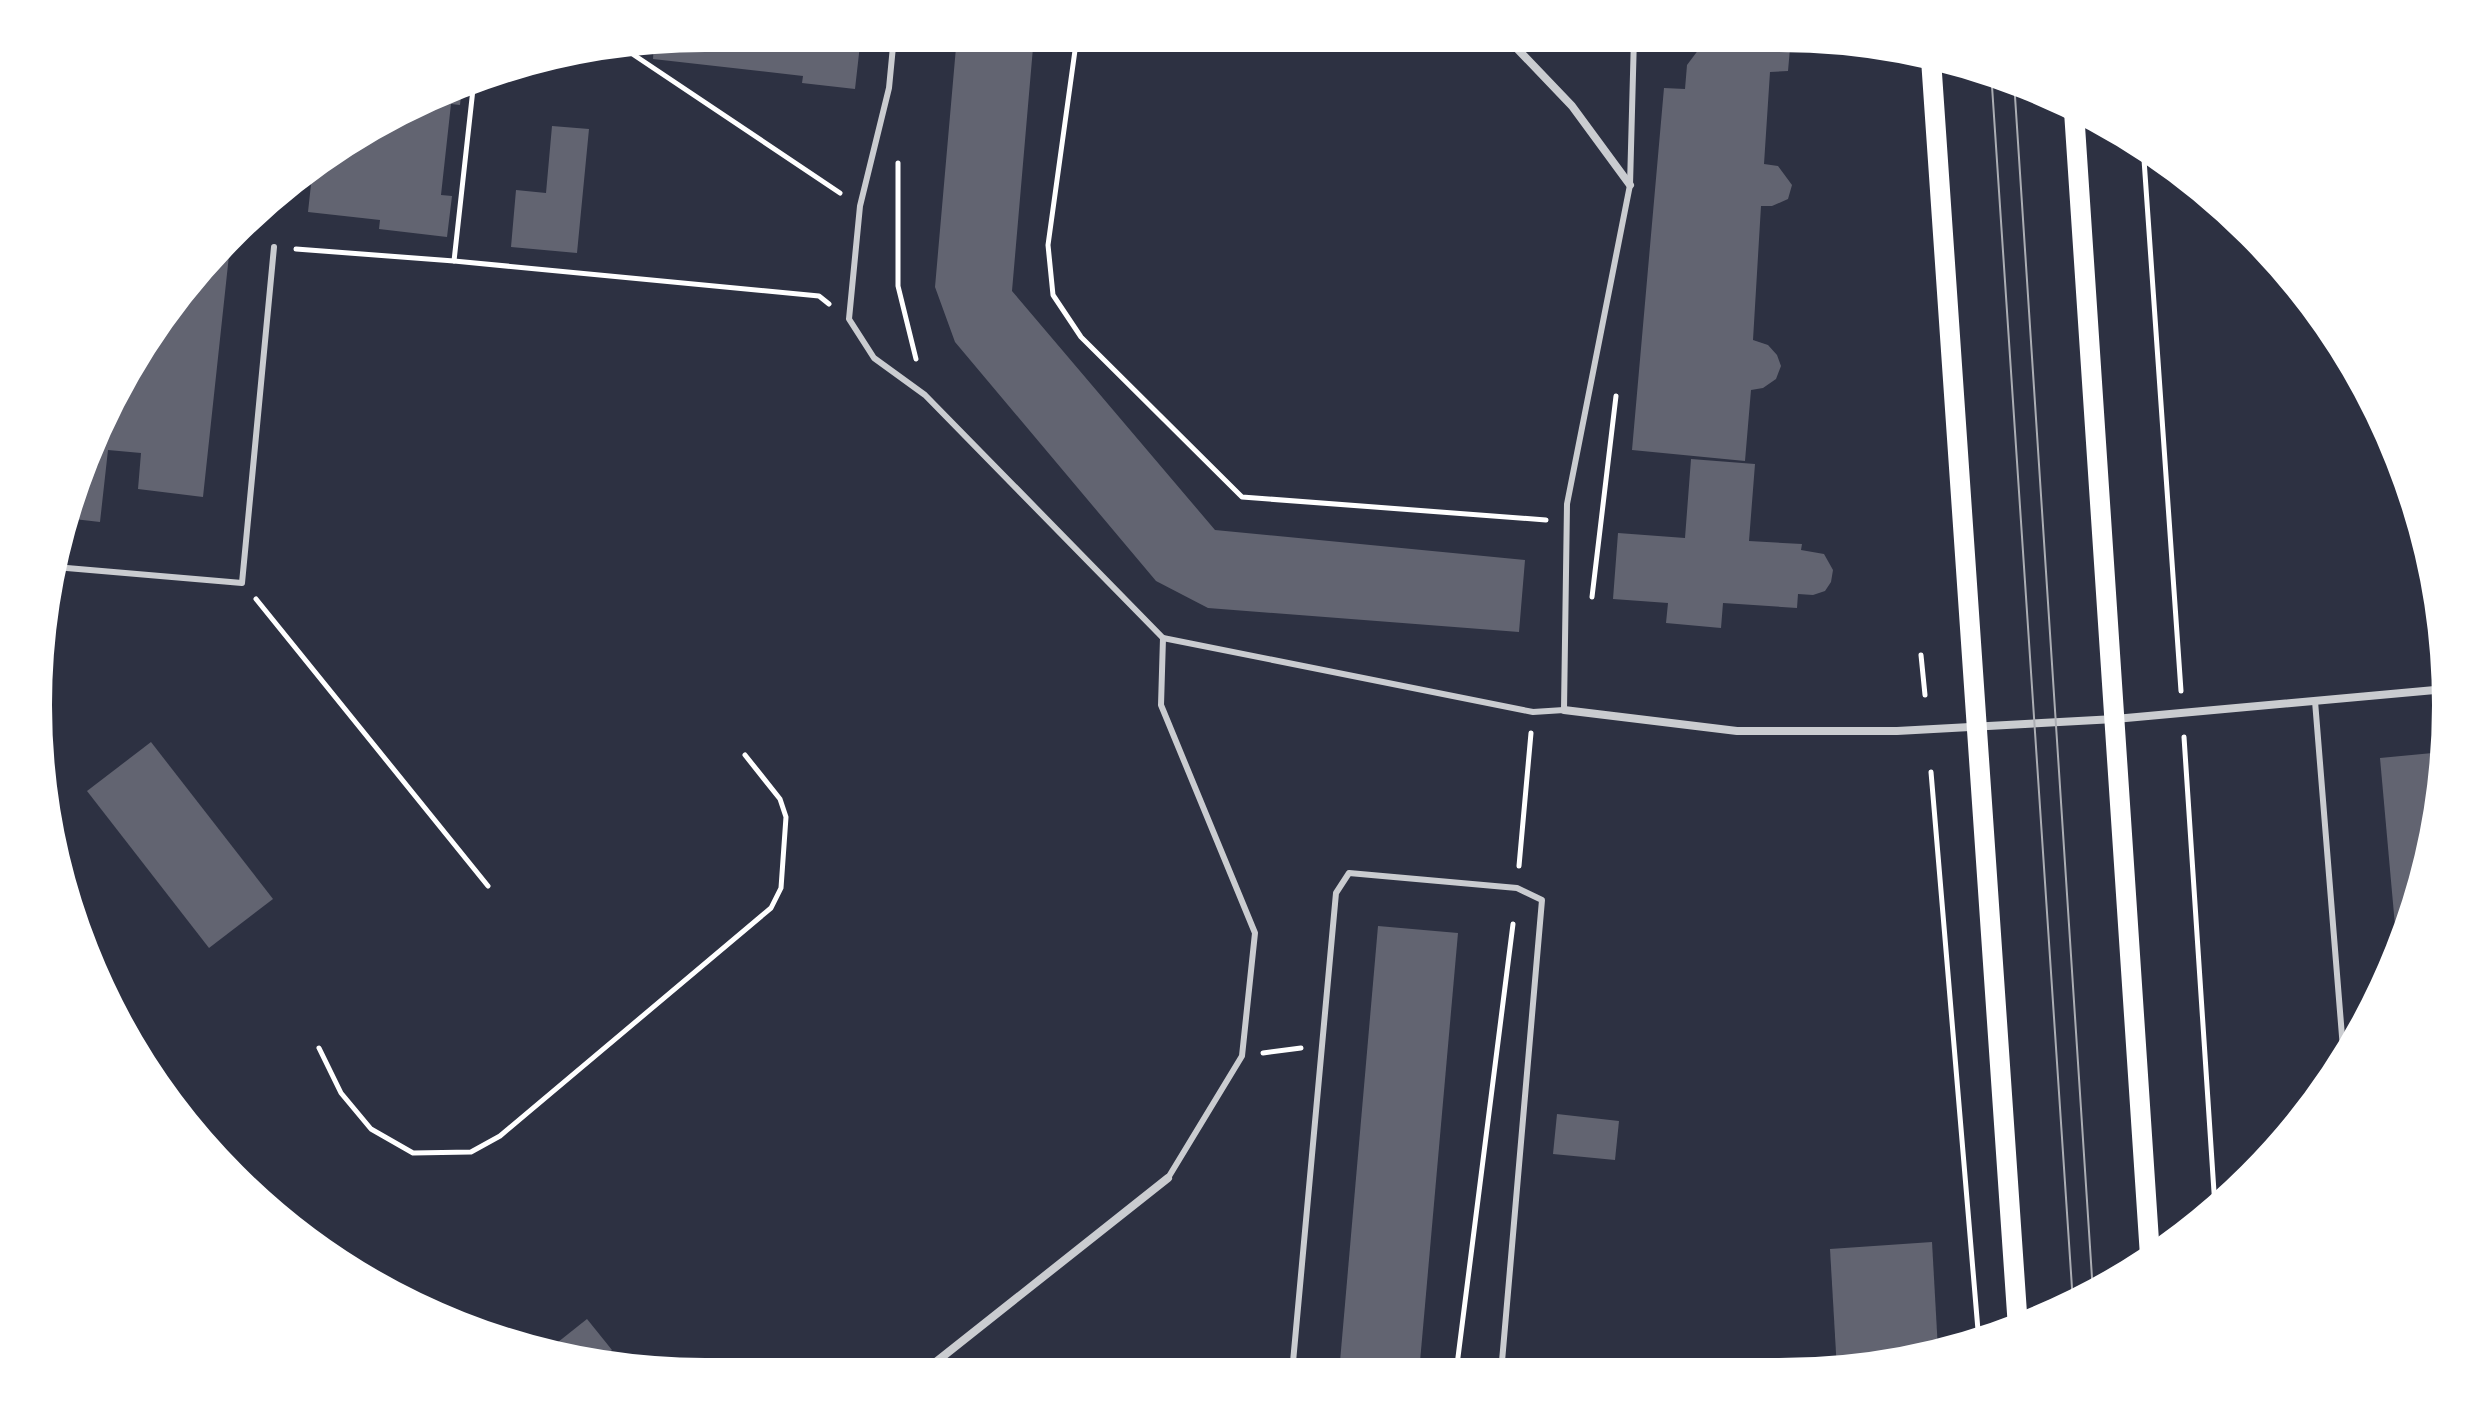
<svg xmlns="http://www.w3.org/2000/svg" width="2484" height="1410" font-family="Montserrat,sans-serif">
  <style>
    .building { fill: #626471 }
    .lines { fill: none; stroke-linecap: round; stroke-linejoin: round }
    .path { stroke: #fff; stroke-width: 5 }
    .service { stroke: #caccd0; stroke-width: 6 }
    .minor { stroke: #caccd0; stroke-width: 8 }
    .primary { stroke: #fff; stroke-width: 20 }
    .tram { stroke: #abadb3; stroke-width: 2 }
    .rim { fill: none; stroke: #fff; stroke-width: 4 }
  </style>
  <rect width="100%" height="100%" fill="#2d3142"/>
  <g class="building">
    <polygon points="705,36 861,36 855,89 802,83 803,76 653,59 654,44"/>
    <polygon points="957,36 1034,36 1012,291 1215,530 1525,560 1519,632 1208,608 1156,581 955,342 935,287"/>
    <polygon points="1718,37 1791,37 1788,71 1770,72 1764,164 1778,166 1792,185 1788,199 1772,206 1761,206 1753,340 1768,345 1777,355 1781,366 1776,379 1763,388 1751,390 1745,461 1632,450 1664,88 1685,89 1687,65 1705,41"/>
    <polygon points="462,86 460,105 451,104 441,195 452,196 447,237 379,229 380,220 308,212 313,166"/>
    <polygon points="552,126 589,129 577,253 511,247 516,190 546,193"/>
    <polygon points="230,246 203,497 138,489 141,453 108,450 100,522 65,518 149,333"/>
    <polygon points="1691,459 1755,464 1749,541 1802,544 1801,550 1824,554 1833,570 1831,582 1825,591 1813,595 1798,594 1797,608 1723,603 1721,628 1666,623 1668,603 1613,599 1618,533 1685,538"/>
    <polygon points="2437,596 2441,629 2435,630 2432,597"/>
    <polygon points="151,742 273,899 209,948 87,791"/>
    <polygon points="2443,752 2435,835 2398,959 2380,758"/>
    <polygon points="1378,926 1458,933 1419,1373 1339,1373"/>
    <polygon points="1557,1114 1619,1121 1615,1160 1553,1154"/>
    <polygon points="1932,1242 1938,1350 1837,1370 1830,1249"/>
    <polygon points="587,1319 612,1350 600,1360 548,1350"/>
  </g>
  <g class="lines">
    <g class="path">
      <polyline points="1077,36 1048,245 1053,295 1081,337 1242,497 1546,520"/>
      <polyline points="625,49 840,193"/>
      <polyline points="2143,145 2181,691"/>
      <polyline points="898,163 898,286 916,359"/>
      <polyline points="296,249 454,261 819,296 829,304"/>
      <polyline points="454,261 474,80"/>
      <polyline points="1592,597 1616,396"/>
      <polyline points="256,599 488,886"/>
      <polyline points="1921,655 1925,695"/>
      <polyline points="2184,737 2215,1207"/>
      <polyline points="1931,772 1979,1342"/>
      <polyline points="1519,866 1531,733"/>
      <polyline points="319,1048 341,1093 371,1129 413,1153 471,1152 500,1136 771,908 781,888 786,817 780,799 745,755"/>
      <polyline points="1263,1053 1301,1048"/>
      <polyline points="1456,1373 1513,924"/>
    </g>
    <g class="service">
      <polyline points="894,36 889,88 860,206 849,319 874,358 925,395 1163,638 1533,712 1564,710 1567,504 1630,185 1634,37"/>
      <polyline points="55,567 242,583 274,247"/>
      <polyline points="1163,638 1161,705 1255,933 1242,1056 1168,1178"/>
      <polyline points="2315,701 2344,1061"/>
      <polyline points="1292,1373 1336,893 1349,873 1517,888 1542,900 1501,1373"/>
    </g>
    <g class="minor">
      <polyline points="1506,37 1572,106 1630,185"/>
      <polyline points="1564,710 1737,731 1897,731 2115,719 2446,689"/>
      <polyline points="149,1069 217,1152"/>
      <polyline points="2149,1244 2167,1243"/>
      <polyline points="922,1373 1168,1178"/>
    </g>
    <g class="primary">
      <polyline points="1931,59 2018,1328"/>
      <polyline points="2074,111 2150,1256"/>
    </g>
    <g class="tram">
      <polyline points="1991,71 2073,1303"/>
      <polyline points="2014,81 2093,1293"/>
    </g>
  </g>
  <path d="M0 0H2484V1410H0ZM705 50H1779A655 655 0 0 1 2434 705V705A655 655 0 0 1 1779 1360H705A655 655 0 0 1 50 705V705A655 655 0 0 1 705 50Z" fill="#fff" fill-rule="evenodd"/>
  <path class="rim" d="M705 50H1779A655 655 0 0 1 2434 705V705A655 655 0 0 1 1779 1360H705A655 655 0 0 1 50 705V705A655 655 0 0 1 705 50Z"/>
</svg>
